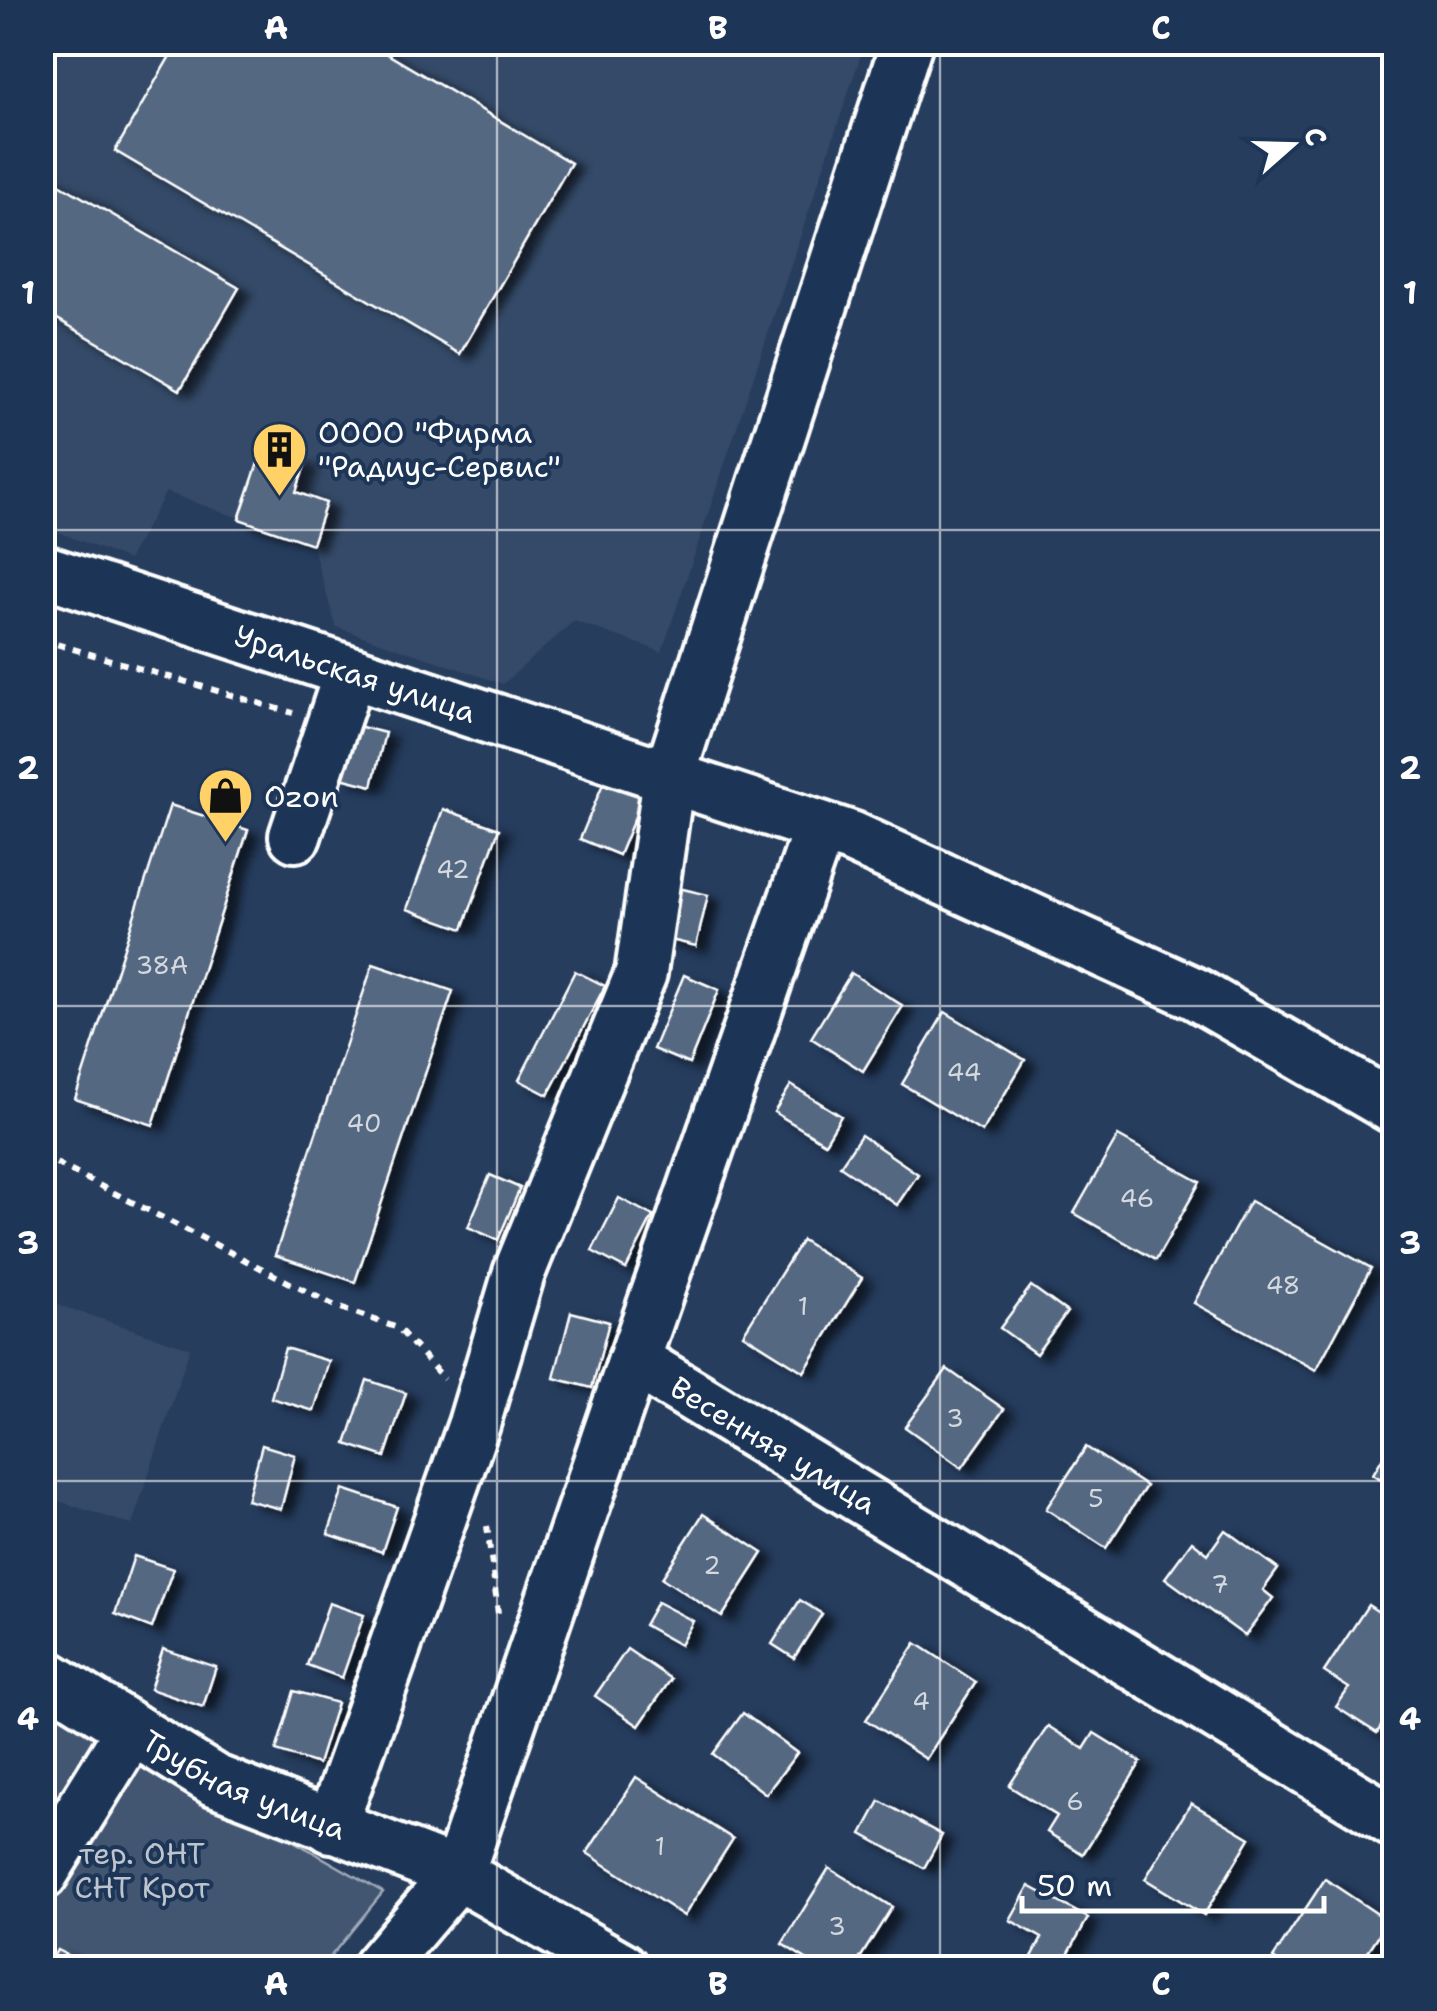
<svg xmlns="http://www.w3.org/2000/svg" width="1437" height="2011" font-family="'Shantell Sans',sans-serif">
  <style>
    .built { fill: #344a68 }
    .green { fill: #425672; stroke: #a0aab8; stroke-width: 2.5 }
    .building { fill: #556781; stroke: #fff; stroke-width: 2.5; filter: url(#shadow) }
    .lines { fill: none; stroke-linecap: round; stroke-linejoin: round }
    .minor-casing { stroke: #fff; stroke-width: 58 }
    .path { stroke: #fff; stroke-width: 6; stroke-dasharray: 8 8; stroke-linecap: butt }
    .minor { stroke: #1d3557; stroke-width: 50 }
    .grid { fill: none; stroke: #fff; stroke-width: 2.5; stroke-opacity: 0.55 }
    .labels { text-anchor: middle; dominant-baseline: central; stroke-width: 8; stroke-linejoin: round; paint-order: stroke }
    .number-label { font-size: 25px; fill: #d4d9e0 }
    .poi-label { font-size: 30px; fill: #fff; stroke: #1d3557; text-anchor: start }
    .street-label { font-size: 30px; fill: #fff; stroke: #1d3557 }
    .park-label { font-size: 30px; fill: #bdc4ce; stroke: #1d3557 }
    .neatline { fill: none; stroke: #fff; stroke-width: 4 }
    .grid-label { font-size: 32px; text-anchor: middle; font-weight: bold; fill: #fff }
  </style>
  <defs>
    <filter id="shadow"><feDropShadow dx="11" dy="6" stdDeviation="5" flood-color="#0009"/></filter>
  </defs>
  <rect width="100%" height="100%" fill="#263d5e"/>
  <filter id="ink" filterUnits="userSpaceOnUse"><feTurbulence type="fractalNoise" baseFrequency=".01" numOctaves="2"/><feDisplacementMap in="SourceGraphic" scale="20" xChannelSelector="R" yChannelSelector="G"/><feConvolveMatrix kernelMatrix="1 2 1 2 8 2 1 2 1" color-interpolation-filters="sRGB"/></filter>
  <g filter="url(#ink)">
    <g class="built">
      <polygon points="42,43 865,43 662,652 574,621 503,684 336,627 312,544 166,492 128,560 43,526"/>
      <polygon points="43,1300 190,1348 132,1525 43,1496"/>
    </g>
    <polygon class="green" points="42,1694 60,1708 383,1892 321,1968 43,1968"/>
    <g class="building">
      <polygon points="178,42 367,42 571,163 460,354 115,151"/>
      <polygon points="42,174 239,288 180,390 42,310"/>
      <polygon points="263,448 306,462 296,492 326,503 312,544 239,519"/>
      <polygon points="354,725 385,733 372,786 341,778"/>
      <polygon points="607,774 646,790 619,855 580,839"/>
      <polygon points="170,805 248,830 153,1125 75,1099"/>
      <polygon points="443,809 499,829 463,929 407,909"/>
      <polygon points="670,886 708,895 696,946 658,937"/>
      <polygon points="373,964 453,991 355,1282 275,1255"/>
      <polygon points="575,971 605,986 548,1095 519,1080"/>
      <polygon points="851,973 903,1006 863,1071 811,1038"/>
      <polygon points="684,975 719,990 689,1064 653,1049"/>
      <polygon points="945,1012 1025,1060 982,1132 902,1084"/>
      <polygon points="791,1085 841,1116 825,1143 774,1112"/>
      <polygon points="861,1135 918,1174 897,1205 840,1166"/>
      <polygon points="1118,1136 1200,1182 1156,1260 1074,1213"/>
      <polygon points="490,1175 520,1188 498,1240 468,1227"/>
      <polygon points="619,1198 653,1216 626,1269 592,1251"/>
      <polygon points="1250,1201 1371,1268 1316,1370 1194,1303"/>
      <polygon points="802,1240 862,1278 804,1372 743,1334"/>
      <polygon points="1031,1286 1067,1312 1036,1354 1000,1328"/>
      <polygon points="571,1312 609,1322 592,1388 554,1378"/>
      <polygon points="285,1348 329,1361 314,1411 271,1398"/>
      <polygon points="947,1369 1004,1409 962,1468 905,1427"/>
      <polygon points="367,1380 406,1393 385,1457 346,1444"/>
      <polygon points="1394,1438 1394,1487 1373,1474"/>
      <polygon points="262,1445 295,1455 281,1509 247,1500"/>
      <polygon points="1086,1447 1146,1486 1106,1548 1046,1509"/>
      <polygon points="343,1489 397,1507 382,1552 328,1534"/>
      <polygon points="703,1514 763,1553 722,1617 662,1578"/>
      <polygon points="1225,1530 1278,1569 1263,1590 1273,1598 1245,1636 1165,1578 1192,1541 1208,1554"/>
      <polygon points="134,1556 173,1569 152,1628 115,1614"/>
      <polygon points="800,1600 822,1614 794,1658 772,1644"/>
      <polygon points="657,1602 693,1621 680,1645 644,1625"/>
      <polygon points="329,1603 364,1615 342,1678 307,1665"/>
      <polygon points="1368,1605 1394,1622 1394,1706 1377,1733 1336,1707 1349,1688 1324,1672"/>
      <polygon points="916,1643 976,1682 926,1759 866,1720"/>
      <polygon points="163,1649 216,1667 203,1707 150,1689"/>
      <polygon points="627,1649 671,1679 639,1726 595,1696"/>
      <polygon points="294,1691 337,1703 318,1764 276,1751"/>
      <polygon points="743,1713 797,1753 766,1794 713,1754"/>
      <polygon points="1048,1726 1084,1749 1094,1733 1141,1762 1083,1854 1047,1832 1057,1816 1009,1786"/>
      <polygon points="636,1777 733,1839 684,1916 587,1853"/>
      <polygon points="880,1801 942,1835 924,1868 862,1834"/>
      <polygon points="1191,1803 1250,1838 1204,1915 1145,1879"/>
      <polygon points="829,1868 892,1907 854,1968 821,1968 782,1944"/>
      <polygon points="1325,1879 1388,1921 1357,1968 1288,1968 1273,1958"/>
      <polygon points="1029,1886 1088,1918 1060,1968 1026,1968 1042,1938 1010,1920"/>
      <polygon points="57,1950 71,1957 66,1968 47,1968"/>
    </g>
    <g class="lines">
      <defs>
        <g id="minor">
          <path id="s1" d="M42 570 851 837 1196 994 1394 1108"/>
          <path id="s2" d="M820 827 634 1360 1394 1822"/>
          <polyline points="295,836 350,672"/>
          <path id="s3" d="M42 1673 214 1780 458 1874 622 1968"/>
          <polyline points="331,1827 474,1424 519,1273 641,973 669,777 907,42"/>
          <polyline points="42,1874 132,1729"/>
          <polyline points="378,1968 458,1874 634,1360"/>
        </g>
      </defs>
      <use href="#minor" class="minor-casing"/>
      <g class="path">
        <polyline points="42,640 293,713"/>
        <polyline points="42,1156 335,1306 398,1328 444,1379"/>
        <polyline points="487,1526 498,1613"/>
      </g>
      <use href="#minor" class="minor"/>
    </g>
  </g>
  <path class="grid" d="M497 42V1968M940 42V1968M42 530H1394M42 1006H1394M42 1481H1394"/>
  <defs>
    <symbol id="building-pin" viewBox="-11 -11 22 30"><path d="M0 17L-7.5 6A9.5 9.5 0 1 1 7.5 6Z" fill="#ffd166" stroke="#1d3557"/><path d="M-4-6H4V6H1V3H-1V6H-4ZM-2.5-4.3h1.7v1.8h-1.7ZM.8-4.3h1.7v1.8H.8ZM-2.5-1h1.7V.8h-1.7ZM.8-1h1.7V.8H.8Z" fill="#111"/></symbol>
    <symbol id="shop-pin" viewBox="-11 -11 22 30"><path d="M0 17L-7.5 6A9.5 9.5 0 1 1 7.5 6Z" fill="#ffd166" stroke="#1d3557"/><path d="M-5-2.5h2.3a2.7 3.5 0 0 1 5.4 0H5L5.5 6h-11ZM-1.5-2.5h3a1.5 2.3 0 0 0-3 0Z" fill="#111"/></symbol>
  </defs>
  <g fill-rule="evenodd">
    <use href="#building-pin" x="248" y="418" width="63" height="86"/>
    <use href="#shop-pin" x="194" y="764" width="63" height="86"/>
  </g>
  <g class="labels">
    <g class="number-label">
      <text x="453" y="869">42</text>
      <text x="162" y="965">38А</text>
      <text x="964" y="1072">44</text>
      <text x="364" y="1123">40</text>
      <text x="1137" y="1198">46</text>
      <text x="1283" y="1285">48</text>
      <text x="803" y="1306">1</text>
      <text x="955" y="1418">3</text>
      <text x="1096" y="1498">5</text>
      <text x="712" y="1565">2</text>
      <text x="1220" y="1584">7</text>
      <text x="921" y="1701">4</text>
      <text x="1075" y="1801">6</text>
      <text x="660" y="1846">1</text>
      <text x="837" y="1926">3</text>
    </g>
    <g class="poi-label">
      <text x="318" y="432">ОООО "Фирма<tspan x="318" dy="34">"Радиус-Сервис"</tspan></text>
      <text x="264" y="796">Ozon</text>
    </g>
    <g class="street-label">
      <text stroke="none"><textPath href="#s1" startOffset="330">Уральская улица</textPath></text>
      <text stroke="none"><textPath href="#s2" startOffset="728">Весенняя улица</textPath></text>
      <text stroke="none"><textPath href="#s3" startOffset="232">Трубная улица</textPath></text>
    </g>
    <g class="park-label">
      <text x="142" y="1853">тер. ОНТ<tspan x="142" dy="34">СНТ Крот</tspan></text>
    </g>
  </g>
  <rect width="1437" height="2011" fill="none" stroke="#1d3557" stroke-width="110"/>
  <g transform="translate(1292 145) rotate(70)" stroke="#1d3557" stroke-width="8" paint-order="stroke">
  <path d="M0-8L18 38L0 25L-18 38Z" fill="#ffffff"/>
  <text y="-15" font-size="28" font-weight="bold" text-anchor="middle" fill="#ffffff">С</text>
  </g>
  <path d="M1022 1896v15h302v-15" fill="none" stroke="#ffffff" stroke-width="5"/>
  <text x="1037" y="1896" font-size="30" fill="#ffffff" stroke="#1d3557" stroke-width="8" paint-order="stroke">50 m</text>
  <rect x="55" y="55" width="1327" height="1901" class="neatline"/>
  <g class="grid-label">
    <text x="276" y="39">A</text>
    <text x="718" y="39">B</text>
    <text x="1161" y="39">C</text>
    <text x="28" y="304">1</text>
    <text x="1410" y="304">1</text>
    <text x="28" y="779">2</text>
    <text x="1410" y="779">2</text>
    <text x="28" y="1254">3</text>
    <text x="1410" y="1254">3</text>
    <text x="28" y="1730">4</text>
    <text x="1410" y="1730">4</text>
    <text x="276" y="1995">A</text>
    <text x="718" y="1995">B</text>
    <text x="1161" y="1995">C</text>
  </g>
</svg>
